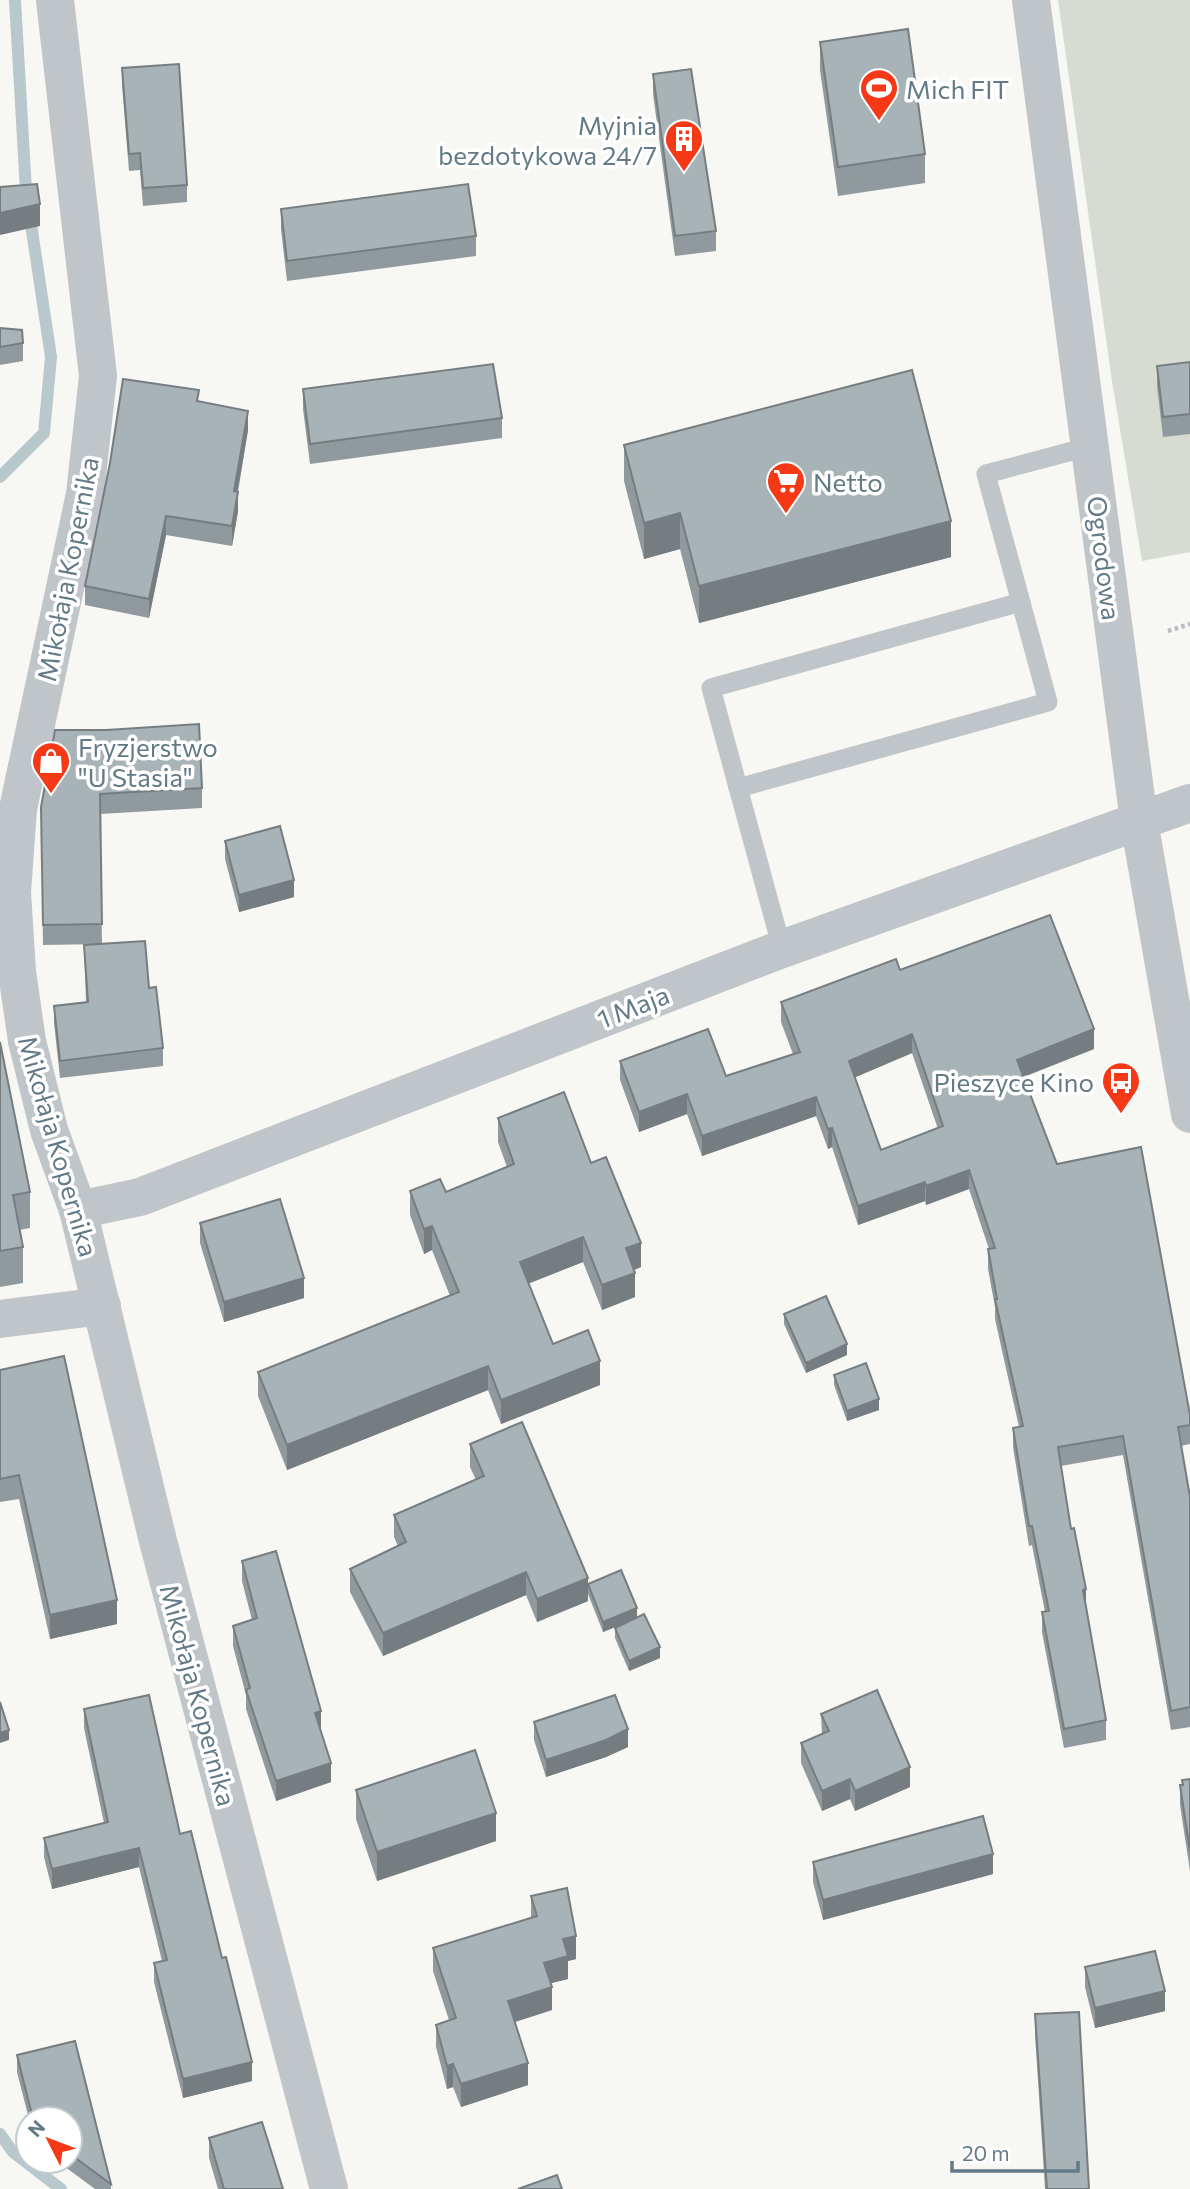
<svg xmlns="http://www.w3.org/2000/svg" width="1190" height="2189" font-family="Commissioner,sans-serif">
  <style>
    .green { fill: #d7dcd2 }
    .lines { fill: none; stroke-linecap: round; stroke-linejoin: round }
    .stream { stroke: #b9c8cc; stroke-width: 12 }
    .path { stroke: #b9bdc0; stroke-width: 4.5; stroke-dasharray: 3.5 3.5; stroke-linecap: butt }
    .service { stroke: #bfc5c8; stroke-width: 19 }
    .minor { stroke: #bfc5c8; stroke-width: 38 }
    .tertiary { stroke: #bfc5c8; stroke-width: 38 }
    .wall { fill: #909a9e; fill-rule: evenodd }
    .shaded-wall { fill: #767d81 }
    .building { fill: #a8b3b8; stroke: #767d81; stroke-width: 2; fill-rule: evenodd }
    .labels { text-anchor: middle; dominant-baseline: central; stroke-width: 7; stroke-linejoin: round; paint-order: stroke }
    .poi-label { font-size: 26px; fill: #637a87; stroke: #fff; text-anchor: start }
    .street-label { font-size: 26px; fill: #637a87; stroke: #fff }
  </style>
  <rect width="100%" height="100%" fill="#f7f7f3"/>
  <polygon class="green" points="1058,0 1190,0 1190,552 1142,561 1112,381"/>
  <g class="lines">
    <g class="stream">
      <polyline points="0,477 44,433 51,357 26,191 15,0"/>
      <polyline points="0,2134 13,2152 61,2189"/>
    </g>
    <polyline class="path" points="1168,631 1190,624"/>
    <g class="service">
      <polyline points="738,788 1048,702 986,474 1091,446"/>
      <polyline points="782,949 711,688 1021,602"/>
    </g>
    <g class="minor">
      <polyline points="78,1210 140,1197 782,949 1190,803"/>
      <polyline points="0,1319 102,1306"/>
    </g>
    <g class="tertiary">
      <polyline points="55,0 98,376 85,494 18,809 12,892 17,972 27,1041 49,1130 78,1210 158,1541 329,2189"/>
      <polyline points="1031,0 1139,821 1190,1114"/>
    </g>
  </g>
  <g class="wall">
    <polygon points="820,42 925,154 925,183 838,196 820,70"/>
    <polygon points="122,68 187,185 187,202 143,206 140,170 129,171 122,85"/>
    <polygon points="653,74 716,231 716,251 675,256 653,94"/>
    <polygon points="281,209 476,236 476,256 287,281 281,229"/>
    <polygon points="0,328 23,343 23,361 0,365"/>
    <polygon points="1190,362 1190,434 1163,437 1157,386 1157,366"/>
    <polygon points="303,389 502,418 502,438 310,464 303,409"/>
    <polygon points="199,401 248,430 238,492 238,511 232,546 166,535 149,618 85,605 85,586"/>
    <polygon points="624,445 951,557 699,623 680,549 644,559 624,481"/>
    <polygon points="55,730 202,788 202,808 100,814 102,944 43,945 41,807"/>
    <polygon points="225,841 294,897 239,912 225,859"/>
    <polygon points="84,945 149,988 163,1048 163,1066 60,1078 54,1023 54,1006 86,1002"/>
    <path d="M900 970 1094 1049 1024 1077 1057 1164 1190 1415V1444L1181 1446 1190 1497V1727L1171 1730 1123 1455 1061 1466 1071 1529 1106 1720V1740L1064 1748 1042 1632V1612H1045L1032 1545 1029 1546 1013 1447V1428L1019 1427 995 1319V1307L988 1269V1249H989L969 1189 926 1205 925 1201 858 1225 832 1147 828 1149 816 1116 702 1156 687 1114 639 1132 620 1080V1061L726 1076 793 1054 781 1022V1002ZM912 1053 938 1129 881 1150 855 1077Z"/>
    <polygon points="0,1042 30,1192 30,1228 19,1230 23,1247 23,1283 0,1287"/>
    <polygon points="498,1118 591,1163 641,1267 634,1270 635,1297 602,1310 583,1262 529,1283 553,1344 600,1385 501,1424 488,1390 287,1470 258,1396 258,1372 450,1296 432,1250 424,1254 410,1215 410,1191 446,1192 507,1167 498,1142"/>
    <polygon points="200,1223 304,1298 224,1322 200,1243"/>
    <polygon points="784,1314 847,1355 806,1373 784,1324"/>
    <polygon points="0,1370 117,1624 50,1639 19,1499 0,1502"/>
    <polygon points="834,1375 879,1410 847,1421 834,1385"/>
    <polygon points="470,1444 588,1584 637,1618 660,1658 629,1671 615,1638 615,1628 627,1622 603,1632 588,1594 588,1601 537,1622 526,1595 383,1656 350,1592 350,1569 398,1546 394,1537 394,1515 476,1480 470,1467"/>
    <polygon points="242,1561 321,1731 331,1782 276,1801 246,1709 246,1695 233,1646 233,1626 252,1620 242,1581"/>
    <polygon points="84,1709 180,1834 252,2081 183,2098 154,1982 154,1963 162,1961 139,1867 52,1889 44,1857 44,1838 104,1823 84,1728"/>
    <polygon points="821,1714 910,1787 855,1811 850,1799 822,1811 801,1763 801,1743 822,1735"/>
    <polygon points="534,1722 628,1747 606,1757 546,1777 534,1740"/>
    <polygon points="1190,1779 1190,1871 1180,1805 1180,1785 1182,1785 1182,1780"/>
    <polygon points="356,1790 496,1841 377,1881 356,1819"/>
    <polygon points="813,1862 993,1874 823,1920 813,1882"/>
    <polygon points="531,1896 576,1959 568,1961 568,1979 551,1983 552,2010 515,2022 528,2085 461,2107 453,2087 447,2089 436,2047 436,2025 449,2020 433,1971 433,1948 531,1918"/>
    <polygon points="1085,1967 1165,2011 1095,2028 1085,1987"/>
    <polygon points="1035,2014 1089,2189 1045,2189 1035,2034"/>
    <polygon points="75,2041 111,2184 111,2189 95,2189 57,2161 70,2161 70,2119 29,2119 17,2072 17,2055"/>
    <polygon points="209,2138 283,2189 218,2189 209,2158"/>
  </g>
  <g class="shaded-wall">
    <polygon points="40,204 40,226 0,235 0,213"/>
    <polygon points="248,411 248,430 234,511 234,491"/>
    <polygon points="238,492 238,511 232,546 232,526"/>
    <polygon points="680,513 680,549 644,559 644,523"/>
    <polygon points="166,516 166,535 149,618 149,599"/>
    <polygon points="951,521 951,557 699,623 699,586"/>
    <polygon points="294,880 294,897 239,912 239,895"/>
    <polygon points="1094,1029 1094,1049 1017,1079 1017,1060"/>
    <polygon points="912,1034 912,1053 849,1080 849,1061"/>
    <polygon points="687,1094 687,1114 639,1132 639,1112"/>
    <polygon points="816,1097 816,1116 702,1156 702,1136"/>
    <polygon points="832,1128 832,1147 828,1149 828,1129"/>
    <polygon points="969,1170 969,1189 926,1205 926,1186"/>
    <polygon points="925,1182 925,1201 858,1225 858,1206"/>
    <polygon points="432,1226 432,1250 424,1254 424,1229"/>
    <polygon points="583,1237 583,1262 520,1287 520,1262"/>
    <polygon points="641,1243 641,1267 626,1273 626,1248"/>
    <polygon points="635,1273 635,1297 602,1310 602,1285"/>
    <polygon points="304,1278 304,1298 224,1322 224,1302"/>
    <polygon points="847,1344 847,1355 806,1373 806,1363"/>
    <polygon points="600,1361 600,1385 501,1424 501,1400"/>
    <polygon points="488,1366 488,1390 287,1470 287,1445"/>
    <polygon points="879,1399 879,1410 847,1421 847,1411"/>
    <polygon points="526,1572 526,1595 383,1656 383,1633"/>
    <polygon points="588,1578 588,1601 537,1622 537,1599"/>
    <polygon points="1086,1589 1086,1608 1083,1590"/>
    <polygon points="117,1600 117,1624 50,1639 50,1615"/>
    <polygon points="637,1608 637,1618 603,1632 603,1622"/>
    <polygon points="660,1647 660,1658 629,1671 629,1661"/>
    <polygon points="321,1711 321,1731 315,1713"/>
    <polygon points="628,1729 628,1747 606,1757 546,1777 546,1760"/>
    <polygon points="9,1730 9,1740 0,1743 0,1733"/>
    <polygon points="331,1763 331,1782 276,1801 276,1781"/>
    <polygon points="910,1767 910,1787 855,1811 855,1791"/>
    <polygon points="850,1779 850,1799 822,1811 822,1791"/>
    <polygon points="496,1813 496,1841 377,1881 377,1852"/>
    <polygon points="139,1848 139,1867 52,1889 52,1869"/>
    <polygon points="993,1854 993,1874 823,1920 823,1900"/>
    <polygon points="576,1936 576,1959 568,1961 568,1979 544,1985 544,1963 563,1939"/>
    <polygon points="552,1987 552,2010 508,2024 508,2001"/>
    <polygon points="1165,1991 1165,2011 1095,2028 1095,2008"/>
    <polygon points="252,2062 252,2081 183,2098 183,2079"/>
    <polygon points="528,2063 528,2085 461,2107 461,2084"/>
    <polygon points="453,2064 453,2087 447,2089 447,2066"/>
  </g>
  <g class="building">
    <polygon points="908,29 925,154 838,167 820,42"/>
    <polygon points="179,64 187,185 143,188 140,153 129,154 122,68"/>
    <polygon points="691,69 716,231 675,236 653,74"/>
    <polygon points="37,184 40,204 0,213 0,187"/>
    <polygon points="468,184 476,236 287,261 281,209"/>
    <polygon points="0,328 22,330 23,343 0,347"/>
    <polygon points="1190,362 1190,414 1163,417 1157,366"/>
    <polygon points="493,364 502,418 310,444 303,389"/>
    <polygon points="912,370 951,521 699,586 680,513 644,523 624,445"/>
    <polygon points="123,379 199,390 197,401 248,411 234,491 238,492 232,526 166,516 149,599 85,586 110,463"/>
    <polygon points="199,724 202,788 100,794 102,924 43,925 41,807 55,730 106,730"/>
    <polygon points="280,826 294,880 239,895 225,841"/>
    <path d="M1050 915 1094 1029 1017 1060 1057 1164 1141 1147 1190 1415V1425L1178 1427 1190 1497V1707L1171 1711 1123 1436 1058 1447 1071 1529 1074 1528 1086 1589 1083 1590 1106 1720 1064 1729 1042 1612 1049 1611 1032 1526H1029L1013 1428 1023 1426 995 1299H997L988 1249 995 1248 969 1170 926 1186 925 1182 858 1206 832 1128 828 1129 816 1097 702 1136 687 1094 639 1112 620 1061 708 1029 726 1076 800 1052 781 1002 896 959 900 970ZM912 1034 943 1126 881 1150 849 1061Z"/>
    <polygon points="145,941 149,988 156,987 163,1048 60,1061 54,1006 88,1002 84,945"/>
    <polygon points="0,1042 30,1192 13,1195 23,1247 0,1251"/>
    <polygon points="564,1092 591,1163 606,1157 641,1243 626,1248 635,1273 602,1285 583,1237 520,1262 553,1344 588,1330 600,1361 501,1400 488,1366 287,1445 258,1372 459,1292 432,1226 424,1229 410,1191 440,1179 446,1192 514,1164 498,1118"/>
    <polygon points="280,1199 304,1278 224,1302 200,1223"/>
    <polygon points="826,1296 847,1344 806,1363 784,1314"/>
    <polygon points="64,1356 117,1600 50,1615 19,1475 0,1479 0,1370"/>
    <polygon points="866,1363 879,1399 847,1411 834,1375"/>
    <polygon points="522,1422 588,1578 537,1599 526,1572 383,1633 350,1569 406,1542 394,1515 484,1476 470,1444"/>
    <polygon points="276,1551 321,1711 315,1713 331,1763 276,1781 246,1690 250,1688 233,1626 257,1618 242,1561"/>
    <polygon points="621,1570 637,1608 603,1622 588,1584"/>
    <polygon points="644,1614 660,1647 629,1661 615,1628"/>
    <polygon points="877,1690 910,1767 855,1791 850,1779 822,1791 801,1743 829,1731 821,1714"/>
    <polygon points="149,1695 180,1834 191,1831 222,1958 226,1957 252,2062 183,2079 154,1963 167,1960 139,1848 52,1869 44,1838 108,1822 84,1709"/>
    <polygon points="615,1695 628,1729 606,1740 546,1760 534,1722"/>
    <polygon points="0,1702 9,1730 0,1733"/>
    <polygon points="475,1750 496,1813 377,1852 356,1790"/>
    <polygon points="1190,1779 1190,1851 1180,1785 1183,1785 1182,1780"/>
    <polygon points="983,1816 993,1854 823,1900 813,1862"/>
    <polygon points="567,1888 576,1936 563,1939 568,1956 544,1963 552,1987 508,2001 528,2063 461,2084 453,2064 447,2066 436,2025 456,2018 433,1948 537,1916 531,1896"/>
    <polygon points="1155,1951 1165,1991 1095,2008 1085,1967"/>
    <polygon points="1079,2012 1089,2189 1047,2189 1035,2014"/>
    <polygon points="75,2041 111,2184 70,2154 70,2119 33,2119 17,2055"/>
    <polygon points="262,2122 283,2189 224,2189 209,2138"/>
    <polygon points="557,2175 562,2189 518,2189"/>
  </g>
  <defs>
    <symbol id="stadium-pin" viewBox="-11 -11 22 30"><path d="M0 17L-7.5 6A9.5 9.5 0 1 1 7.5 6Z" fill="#f53815" stroke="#fff"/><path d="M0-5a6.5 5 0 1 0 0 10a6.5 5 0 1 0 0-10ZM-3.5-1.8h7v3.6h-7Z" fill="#fff"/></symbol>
    <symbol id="building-pin" viewBox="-11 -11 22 30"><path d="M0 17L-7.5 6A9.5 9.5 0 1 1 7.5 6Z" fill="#f53815" stroke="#fff"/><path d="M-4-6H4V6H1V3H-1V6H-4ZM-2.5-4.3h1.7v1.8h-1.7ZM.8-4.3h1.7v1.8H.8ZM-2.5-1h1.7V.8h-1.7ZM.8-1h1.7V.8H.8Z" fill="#fff"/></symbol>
    <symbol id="supermarket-pin" viewBox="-11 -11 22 30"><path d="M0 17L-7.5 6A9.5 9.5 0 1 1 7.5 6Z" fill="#f53815" stroke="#fff"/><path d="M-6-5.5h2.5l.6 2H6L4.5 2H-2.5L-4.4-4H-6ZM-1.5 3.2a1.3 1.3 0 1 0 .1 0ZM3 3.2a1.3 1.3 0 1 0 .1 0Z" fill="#fff"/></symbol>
    <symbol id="shop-pin" viewBox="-11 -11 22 30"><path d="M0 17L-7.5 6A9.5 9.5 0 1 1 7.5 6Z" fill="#f53815" stroke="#fff"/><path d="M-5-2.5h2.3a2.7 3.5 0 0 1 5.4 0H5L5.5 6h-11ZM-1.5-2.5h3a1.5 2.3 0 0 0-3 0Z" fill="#fff"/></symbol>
    <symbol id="bus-pin" viewBox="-11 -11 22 30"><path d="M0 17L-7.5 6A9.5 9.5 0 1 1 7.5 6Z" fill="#f53815" stroke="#fff"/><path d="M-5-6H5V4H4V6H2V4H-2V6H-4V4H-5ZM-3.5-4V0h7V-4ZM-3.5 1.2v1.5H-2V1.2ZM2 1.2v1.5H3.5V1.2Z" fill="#fff"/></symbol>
  </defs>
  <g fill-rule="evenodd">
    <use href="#stadium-pin" x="857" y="66" width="44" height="60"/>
    <use href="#building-pin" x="662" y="117" width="44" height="60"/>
    <use href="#supermarket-pin" x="764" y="459" width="44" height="60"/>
    <use href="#shop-pin" x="29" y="739" width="44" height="60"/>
    <use href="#bus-pin" x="1099" y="1059" width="44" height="60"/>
  </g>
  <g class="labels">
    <g class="poi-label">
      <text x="906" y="88">Mich FIT</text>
      <text x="657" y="124" text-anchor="end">Myjnia<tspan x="657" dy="30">bezdotykowa 24/7</tspan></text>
      <text x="813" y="481">Netto</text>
      <text x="78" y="746">Fryzjerstwo<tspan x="78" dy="30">"U Stasia"</tspan></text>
      <text x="1094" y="1081" text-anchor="end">Pieszyce Kino</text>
    </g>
    <g class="street-label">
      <text transform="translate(1105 558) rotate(83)">Ogrodowa</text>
      <text transform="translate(67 569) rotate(-79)">Mikołaja Kopernika</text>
      <text transform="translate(633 1006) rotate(-21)">1 Maja</text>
      <text transform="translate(59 1146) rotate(74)">Mikołaja Kopernika</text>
      <text transform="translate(199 1695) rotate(75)">Mikołaja Kopernika</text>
    </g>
  </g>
  <g transform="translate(49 2140) rotate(312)"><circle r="33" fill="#ffffff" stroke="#c1cacf" stroke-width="2"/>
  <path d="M0-5L12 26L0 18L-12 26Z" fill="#f53815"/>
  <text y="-10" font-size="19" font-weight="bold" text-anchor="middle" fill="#637a87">N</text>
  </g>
  <path d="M952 2161v10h126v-10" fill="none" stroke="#637a87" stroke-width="3.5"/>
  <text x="962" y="2161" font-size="21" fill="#637a87" stroke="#ffffff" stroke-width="5" paint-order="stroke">20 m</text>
</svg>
